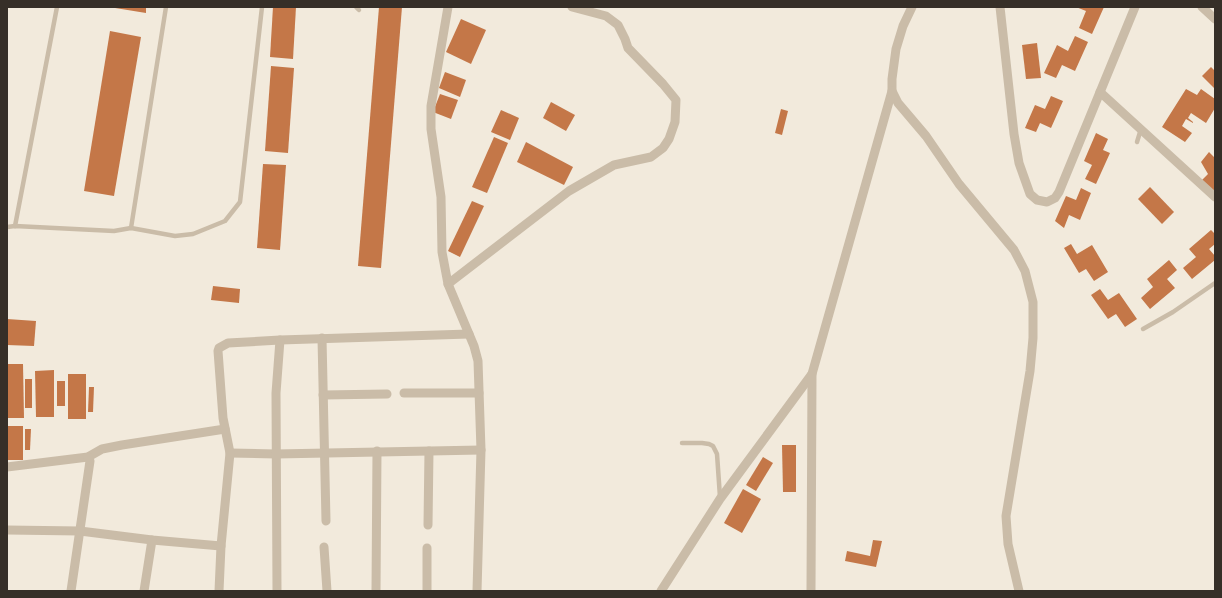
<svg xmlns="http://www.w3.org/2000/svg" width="1222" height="598" font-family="'Sofia Sans Condensed',sans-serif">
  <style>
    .building { fill: #c47748 }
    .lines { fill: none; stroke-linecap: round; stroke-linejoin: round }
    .service { stroke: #cabca8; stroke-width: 4.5 }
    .minor { stroke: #cabca8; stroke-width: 9 }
  </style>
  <rect width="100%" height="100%" fill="#f2eadc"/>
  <g class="building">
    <polygon points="109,7 146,7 146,13"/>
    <polygon points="273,7 296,7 293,59 270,57"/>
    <polygon points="379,7 402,7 381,268 358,266"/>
    <polygon points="1076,7 1104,7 1092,34 1079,28 1086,11"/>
    <polygon points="461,19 486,30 471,64 446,52"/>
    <polygon points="110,31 141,37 114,196 84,191"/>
    <polygon points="1075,36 1088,42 1075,71 1062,65 1056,78 1044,73 1057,45 1068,51"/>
    <polygon points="1037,43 1041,78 1026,79 1022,45"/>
    <polygon points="271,66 294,68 288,153 265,151"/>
    <polygon points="1211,67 1215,71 1215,89 1202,76"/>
    <polygon points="445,72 466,80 460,97 439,88"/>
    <polygon points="1186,89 1197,95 1201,89 1215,99 1215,108 1206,123 1191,113 1188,118 1193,122 1193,123 1186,119 1182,126 1192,133 1185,142 1162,127"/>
    <polygon points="440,94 458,100 451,119 433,112"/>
    <polygon points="1051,96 1063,101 1051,128 1040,123 1036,132 1025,128 1035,105 1045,109"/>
    <polygon points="551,102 575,115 566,131 543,118"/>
    <polygon points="781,109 788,111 782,135 775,133"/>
    <polygon points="501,110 519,118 510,140 491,132"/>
    <polygon points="1096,133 1108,139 1103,150 1110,153 1096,184 1085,179 1092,165 1084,161"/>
    <polygon points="494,137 508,143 487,193 472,187"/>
    <polygon points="526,142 573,167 564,185 517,162"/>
    <polygon points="1209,152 1215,158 1215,192 1202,180 1208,174 1201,162"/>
    <polygon points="263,164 286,165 280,250 257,248"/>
    <polygon points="1150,187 1174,212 1162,224 1138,199"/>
    <polygon points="1081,188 1091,193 1080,220 1069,215 1064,228 1055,221 1066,196 1076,200"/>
    <polygon points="472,201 484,206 460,257 448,251"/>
    <polygon points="1211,230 1215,234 1215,244 1209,249 1215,256 1215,260 1192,279 1183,268 1196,257 1189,249"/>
    <polygon points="1071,244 1077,254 1092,245 1108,272 1094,281 1086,269 1079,273 1064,248"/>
    <polygon points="1169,260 1177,270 1167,279 1175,288 1150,309 1141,298 1153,287 1147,279"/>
    <polygon points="213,286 240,289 239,303 211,300"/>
    <polygon points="1100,289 1108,300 1119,293 1137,319 1125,327 1116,314 1108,319 1091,295"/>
    <polygon points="7,319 36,321 34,346 7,345"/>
    <polygon points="7,364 23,364 24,418 7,418"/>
    <polygon points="54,370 54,417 36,417 35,371"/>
    <rect x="68" y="374" width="18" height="45"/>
    <rect x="25" y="379" width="7" height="29"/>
    <rect x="57" y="381" width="8" height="25"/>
    <polygon points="89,387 94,387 93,412 88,412"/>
    <rect x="7" y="426" width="16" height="34"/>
    <polygon points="25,429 31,429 30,450 25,450"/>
    <polygon points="782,445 796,445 796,492 783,492"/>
    <polygon points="763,457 773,463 756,491 746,485"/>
    <polygon points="743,489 761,499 742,533 724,523"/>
    <polygon points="873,540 882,541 876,567 845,561 847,551 870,556"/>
  </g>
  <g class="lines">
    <g class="service">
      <polyline points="356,7 359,10"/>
      <polyline points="1137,142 1141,129"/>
      <polyline points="15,226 57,7"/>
      <polyline points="7,227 15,226 114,231 131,228 175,236 193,234 225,221 240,202 262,7"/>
      <polyline points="131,228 166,7"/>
      <polyline points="1143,329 1173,312 1215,283"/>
      <polyline points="682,443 702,443 709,444 713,446 717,454 720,497"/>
    </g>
    <g class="minor">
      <polyline points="448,7 431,106 431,129 441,197 442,252 448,284 474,346 478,361 481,450 477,591"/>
      <polyline points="912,7 903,26 896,49 892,79 892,91 898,103 926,136 959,184 1014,250 1025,271 1033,302 1033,338 1030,371 1006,516 1008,544 1019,591"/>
      <polyline points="1000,7 1014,134 1019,163 1030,194 1037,200 1047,202 1055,198 1059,192 1135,7"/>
      <polyline points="1202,7 1215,19"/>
      <polyline points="1100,92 1215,197"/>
      <polyline points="448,284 569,191 614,165 651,157 663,148 669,139 675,122 676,100 663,84 628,48 625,39 618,25 606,16 572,7"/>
      <polyline points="322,338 326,521"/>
      <polyline points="404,393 479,393"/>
      <polyline points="323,395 387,394"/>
      <polyline points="230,453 276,454 481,450"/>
      <polyline points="7,467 88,457 102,449 122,445 225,429"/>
      <polyline points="428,525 429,451"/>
      <polyline points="7,530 80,531 152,540 221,546"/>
      <polyline points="324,547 327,591"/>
      <polyline points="71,591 90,461 88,457"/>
      <polyline points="144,591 152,540"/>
      <polyline points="219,591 221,546 230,453 223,418 218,351 219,348 228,343 280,340 469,334"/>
      <polyline points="277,591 276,393 280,340"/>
      <polyline points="376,591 377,451"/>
      <polyline points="427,591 427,548"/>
      <polyline points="661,591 720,499 812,374"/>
      <polyline points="811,591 812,374 892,91"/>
    </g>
  </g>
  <rect width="1222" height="598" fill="none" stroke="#362f28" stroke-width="16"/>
</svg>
